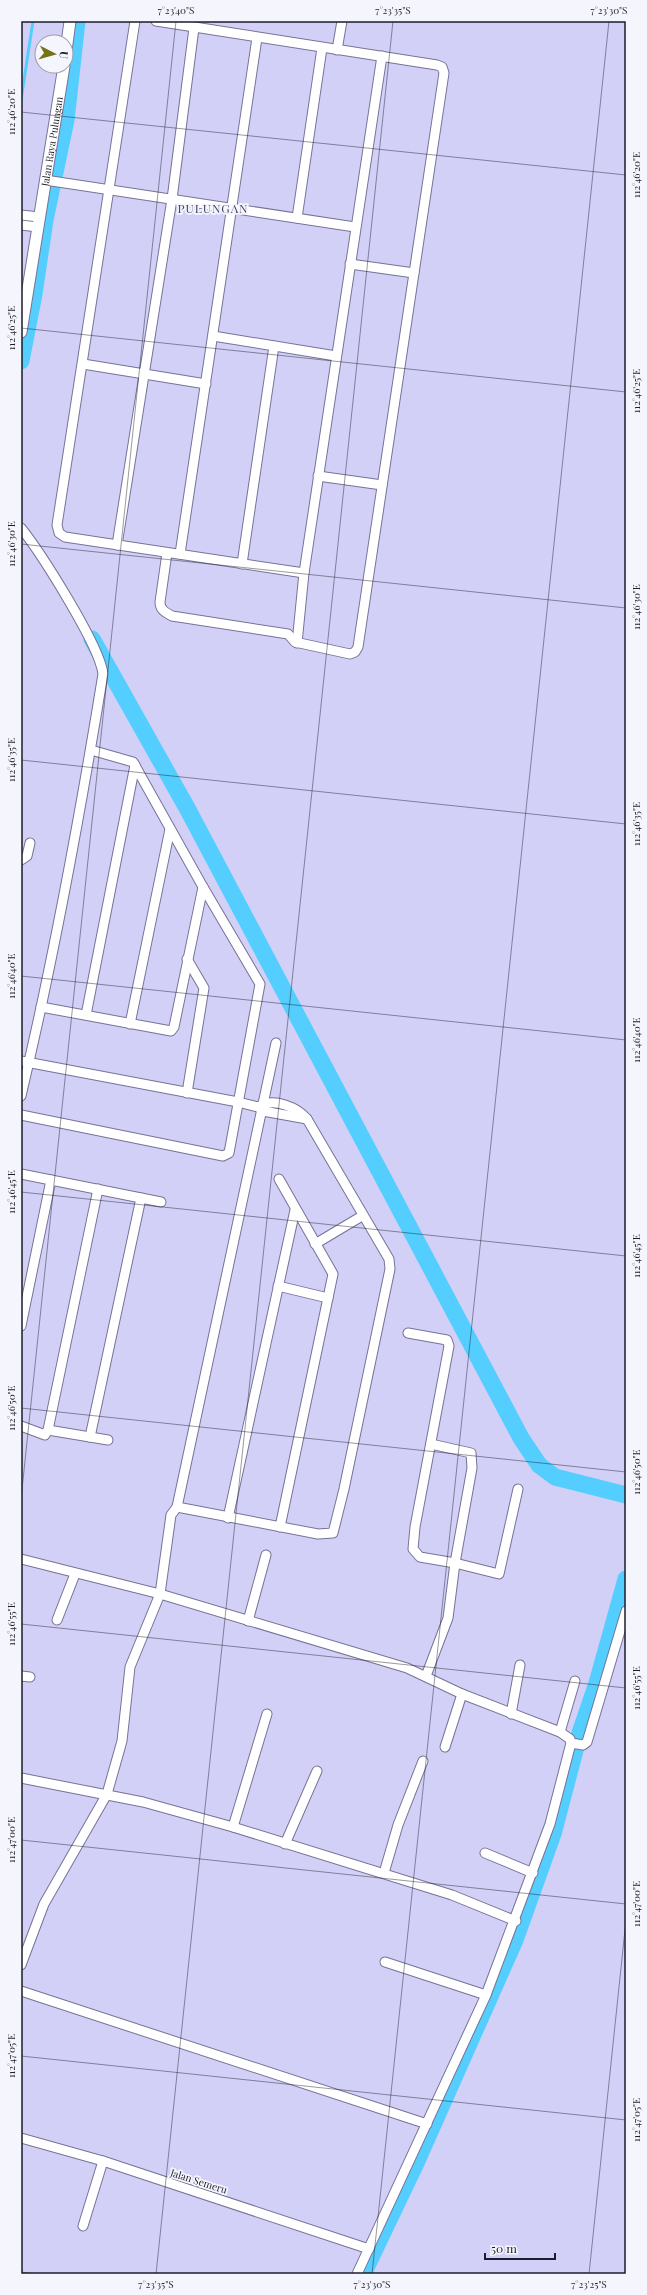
<svg xmlns="http://www.w3.org/2000/svg" width="647" height="2295" font-family="'Playfair Display',serif">
  <style>
    .lines { fill: none; stroke-linecap: round; stroke-linejoin: round }
    .stream { stroke: #53cefe; stroke-width: 3 }
    .river { stroke: #53cefe; stroke-width: 17 }
    .minor-casing { stroke: #767396; stroke-width: 11 }
    .tertiary-casing { stroke: #767396; stroke-width: 13 }
    .minor { stroke: #fff; stroke-width: 9 }
    .tertiary { stroke: #fff; stroke-width: 11 }
    .ticks { fill: none; stroke: #1d1c2a; stroke-width: 1; stroke-opacity: 0.45 }
    .labels { text-anchor: middle; dominant-baseline: central; stroke-width: 3.5; stroke-linejoin: round; paint-order: stroke }
    .street-label { font-size: 10px; fill: #1d1c2a; stroke: #f5f5fd }
    .quarter-label { font-size: 12px; letter-spacing: 1px; fill: #474464; stroke: #f5f5fd }
    .neatline { fill: none; stroke: #1d1c2a; stroke-width: 1.5 }
    .ticks-label { font-size: 10px; text-anchor: middle; fill: #1d1c2a }
  </style>
  <rect width="100%" height="100%" fill="#d2d0f7"/>
  <g class="lines">
    <polyline class="stream" points="21,100 33,21"/>
    <g class="river">
      <polyline points="21,361 34,294 45,220 66,120 77,21"/>
      <polyline points="92,639 187,808 521,1438 539,1465 555,1477 626,1495"/>
      <polyline points="363,2274 416,2163 515,1940 553,1834 578,1739 597,1683 626,1579"/>
    </g>
    <defs>
      <g id="minor">
        <polyline points="135,21 57,525 59,533 65,537 304,573"/>
        <path d="M156 21 437 65 442 67 444 73 358 647 355 652 350 654 295 642 288 634 172 616C165 612 160 610 160 602L167 553"/>
        <polyline points="337,50 342,21"/>
        <polyline points="45,180 355,227"/>
        <polyline points="21,215 39,217"/>
        <polyline points="297,218 322,48"/>
        <polyline points="21,225 38,227"/>
        <polyline points="350,264 414,273"/>
        <polyline points="213,336 336,356"/>
        <polyline points="83,364 206,384"/>
        <polyline points="318,476 382,485"/>
        <path d="M21 528C41 553 100 646 103 674 80 815 54 957 21 1096"/>
        <polyline points="117,545 172,199 194,28"/>
        <polyline points="180,554 257,38"/>
        <polyline points="242,564 274,346"/>
        <polyline points="297,643 304,573 382,56"/>
        <polyline points="21,860 27,856 30,843"/>
        <polyline points="41,1007 171,1031 174,1027 203,887"/>
        <polyline points="86,1015 135,765"/>
        <polyline points="130,1024 170,829"/>
        <polyline points="21,1061 238,1102 258,1107 263,1111 307,1119"/>
        <polyline points="187,1093 204,988 187,959"/>
        <polyline points="21,1115 223,1156 229,1153 260,984 203,887 133,762 91,750"/>
        <polyline points="21,1174 161,1202"/>
        <polyline points="279,1179 333,1274 280,1527"/>
        <polyline points="315,1244 362,1216"/>
        <polyline points="278,1286 328,1298"/>
        <polyline points="21,1326 51,1180"/>
        <polyline points="408,1333 447,1340 449,1346 415,1527 413,1549 420,1557 455,1563 499,1574 518,1489"/>
        <polyline points="21,1426 45,1435 48,1430 98,1189"/>
        <polyline points="48,1430 108,1440"/>
        <polyline points="90,1437 141,1198"/>
        <path d="M177 1507 318 1534 333 1533 344 1489 390 1269 389 1259 307 1119C297 1107 274 1098 260 1106"/>
        <polyline points="228,1518 295,1210"/>
        <polyline points="21,1559 160,1594 407,1668 462,1694 560,1732 570,1739 571,1743 550,1824 486,1995 357,2274"/>
        <polyline points="57,1620 75,1574"/>
        <polyline points="248,1621 266,1555"/>
        <polyline points="21,1676 30,1677"/>
        <polyline points="426,1676 448,1618 455,1563 472,1468 471,1453 431,1444"/>
        <polyline points="511,1714 520,1665"/>
        <polyline points="560,1732 575,1681"/>
        <polyline points="571,1743 583,1745 587,1742 626,1611"/>
        <polyline points="445,1747 462,1694"/>
        <polyline points="21,1778 143,1802 233,1827 452,1895 516,1921"/>
        <polyline points="233,1827 267,1714"/>
        <polyline points="285,1844 317,1771"/>
        <polyline points="485,1853 533,1873"/>
        <polyline points="384,1873 398,1825 423,1761"/>
        <polyline points="385,1962 486,1995"/>
        <polyline points="21,1965 44,1904 107,1794 122,1741 130,1667 160,1594 171,1515 177,1507 276,1043"/>
        <polyline points="21,1991 427,2124"/>
        <polyline points="21,2138 103,2161 369,2249"/>
        <polyline points="83,2226 103,2161"/>
      </g>
      <g id="tertiary">
        <polyline points="66,51 70,21"/>
        <path id="s1" d="M21 332 64 66"/>
      </g>
    </defs>
    <use href="#minor" class="minor-casing"/>
    <use href="#tertiary" class="tertiary-casing"/>
    <use href="#minor" class="minor"/>
    <use href="#tertiary" class="tertiary"/>
  </g>
  <path class="ticks" d="M21 112 626 175M21 328 626 392M21 544 626 608M21 760 626 824M21 976 626 1040M21 1192 626 1256M21 1408 626 1472M21 1499 176 21M21 1624 626 1688M21 1840 626 1904M21 2056 626 2120M21 2272 36 2274M156 2274 393 21M372 2274 609 21M589 2274 626 1920"/>
  <g class="labels">
    <g class="street-label">
      <text stroke="none"><textPath href="#s1" startOffset="193">Jalan Raya Pulungan</textPath></text>
      <text transform="translate(199 2181) rotate(18)">Jalan Semeru</text>
    </g>
    <g class="quarter-label">
      <text x="213" y="208">PULUNGAN</text>
    </g>
  </g>
  <rect width="647" height="2295" fill="none" stroke="#f5f5fd" stroke-width="44"/>
  <g transform="translate(54 54) rotate(96)"><circle r="19" fill="#f5f5fd" stroke="#9f9ea9"/>
  <path d="M0-3L7 15L0 10L-7 15Z" fill="#767317"/>
  <text y="-6" font-size="11" font-weight="bold" text-anchor="middle" fill="#1d1c2a">U</text>
  </g>
  <path d="M485 2253v6h70v-6" fill="none" stroke="#1d1c2a" stroke-width="2"/>
  <text x="491" y="2253" font-size="12" fill="#1d1c2a" stroke="#f5f5fd" stroke-width="3" paint-order="stroke">50 m</text>
  <rect x="22" y="22" width="603" height="2251" class="neatline"/>
  <g class="ticks-label">
    <text x="176" y="14">7°23'40"S</text>
    <text x="393" y="14">7°23'35"S</text>
    <text x="609" y="14">7°23'30"S</text>
    <text transform="translate(11 112) rotate(-90)" y="4">112°46'20"E</text>
    <text transform="translate(636 175) rotate(-90)" y="4">112°46'20"E</text>
    <text transform="translate(11 328) rotate(-90)" y="4">112°46'25"E</text>
    <text transform="translate(636 391) rotate(-90)" y="4">112°46'25"E</text>
    <text transform="translate(11 544) rotate(-90)" y="4">112°46'30"E</text>
    <text transform="translate(636 607) rotate(-90)" y="4">112°46'30"E</text>
    <text transform="translate(11 760) rotate(-90)" y="4">112°46'35"E</text>
    <text transform="translate(636 824) rotate(-90)" y="4">112°46'35"E</text>
    <text transform="translate(11 976) rotate(-90)" y="4">112°46'40"E</text>
    <text transform="translate(636 1040) rotate(-90)" y="4">112°46'40"E</text>
    <text transform="translate(11 1192) rotate(-90)" y="4">112°46'45"E</text>
    <text transform="translate(636 1256) rotate(-90)" y="4">112°46'45"E</text>
    <text transform="translate(11 1408) rotate(-90)" y="4">112°46'50"E</text>
    <text transform="translate(636 1472) rotate(-90)" y="4">112°46'50"E</text>
    <text transform="translate(11 1624) rotate(-90)" y="4">112°46'55"E</text>
    <text transform="translate(636 1688) rotate(-90)" y="4">112°46'55"E</text>
    <text transform="translate(11 1840) rotate(-90)" y="4">112°47'00"E</text>
    <text transform="translate(636 1904) rotate(-90)" y="4">112°47'00"E</text>
    <text transform="translate(11 2056) rotate(-90)" y="4">112°47'05"E</text>
    <text transform="translate(636 2120) rotate(-90)" y="4">112°47'05"E</text>
    <text x="156" y="2288">7°23'35"S</text>
    <text x="372" y="2288">7°23'30"S</text>
    <text x="589" y="2288">7°23'25"S</text>
  </g>
</svg>
